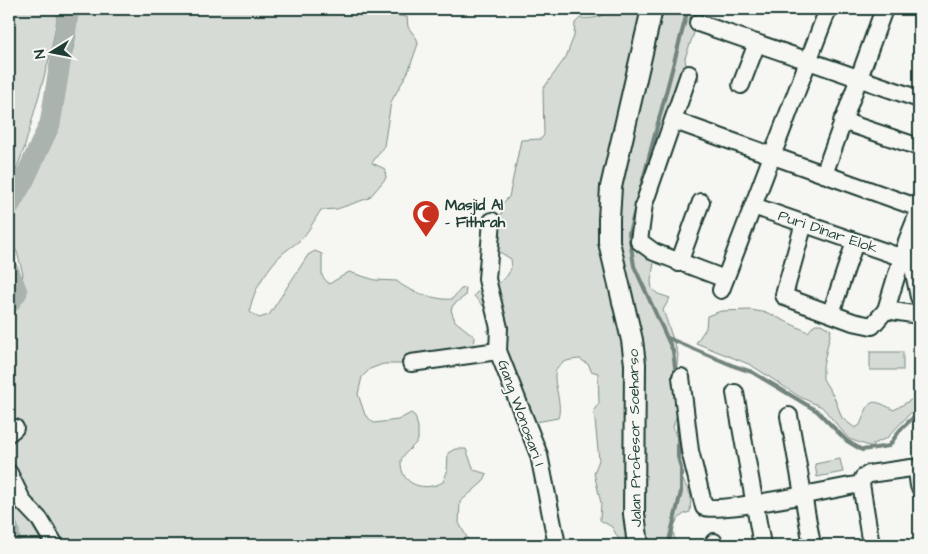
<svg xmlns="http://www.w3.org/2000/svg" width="928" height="554" font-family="'Architects Daughter',sans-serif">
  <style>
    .green { fill: #d6dbd6; stroke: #7a8c85 }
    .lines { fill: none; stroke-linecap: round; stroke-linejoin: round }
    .stream { stroke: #72847d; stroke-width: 4 }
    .river { stroke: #aab3ae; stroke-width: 21 }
    .minor-casing { stroke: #1f3d34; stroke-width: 20 }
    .major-casing { stroke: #1f3d34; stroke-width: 24 }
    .minor { stroke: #f6f6f2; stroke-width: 16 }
    .major { stroke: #f6f6f2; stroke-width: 20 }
    .labels { text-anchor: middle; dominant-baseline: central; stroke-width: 4; stroke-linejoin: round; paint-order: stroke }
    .poi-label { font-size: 15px; font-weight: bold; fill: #1f3d34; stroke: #f6f6f2; text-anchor: start }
    .street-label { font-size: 15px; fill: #1f3d34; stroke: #f6f6f2 }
  </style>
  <rect width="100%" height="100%" fill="#f6f6f2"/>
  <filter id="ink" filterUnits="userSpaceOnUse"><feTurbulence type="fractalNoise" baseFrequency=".02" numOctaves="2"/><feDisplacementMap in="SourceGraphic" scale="10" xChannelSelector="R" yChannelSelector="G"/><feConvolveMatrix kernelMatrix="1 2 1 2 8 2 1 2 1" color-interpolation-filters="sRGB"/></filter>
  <g filter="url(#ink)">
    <g class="green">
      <polygon points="9,9 55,9 57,19 51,52 24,149 9,189"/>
      <path d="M73 9H387L394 15 407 17 408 27 417 39 418 44 408 72 391 102 384 146 372 163 385 169 386 178 369 198 337 209 321 210C314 220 309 232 299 241 293 246 286 250 281 255 267 269 251 293 250 312L259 318 269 315 308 255 315 251 322 254V276L329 284 349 272 375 280 397 281C406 291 439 301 452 299L461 289 466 288 465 296 453 305 451 310 455 321 475 337 474 350 417 357 401 364H383L370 369 362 377 358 394 365 415 374 423 398 420 411 413 415 416 418 427V440C414 447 402 454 401 461 400 486 425 492 443 482L447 472 448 453 455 449H466L474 470 487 474 483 482 460 502 459 523 471 545H17L19 530 9 502V325L13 318 23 274 17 252 10 241 9 215 52 139 75 40 76 23Z"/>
      <path d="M611 9H693L695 30 685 58 686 66 697 74 699 79 696 83 691 84 642 224 654 263 651 281 652 289 658 294 670 298 663 310 678 354 676 375 678 411 673 427 681 451 679 460 680 474 691 496 690 512C674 516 669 532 678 545H622L612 527 600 520 601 503 594 473 599 460 594 410 599 403 598 373 591 371 589 365 580 359C535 361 566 394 558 418L536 422 531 419 498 348 487 331 491 327 487 310 474 296 477 292C493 289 515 277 511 259L498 251 494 246 496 222 502 213V204L509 197 521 140 541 139 544 135 543 89 566 57 574 36 575 23 580 18C593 19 601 18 611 9Z"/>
      <path d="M751 310 768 313 808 332 815 324H821L831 330 823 366V379L834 397 842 418 855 428 860 425C870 401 868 396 894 410L919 395V404L887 438 869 446 849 439 822 407 800 397 751 365 696 343 706 328 707 316 721 311Z"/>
      <rect x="870" y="352" width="33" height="18"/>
      <polygon points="840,459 843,472 817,477 815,464"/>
    </g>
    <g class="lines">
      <g class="stream">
        <polyline points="668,338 734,366 752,372 817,411 847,441 862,450 889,446 900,430 919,412"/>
        <polyline points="676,375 673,351 634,266 629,233 688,9"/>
        <polyline points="668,545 681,492 681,468 678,457 678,416"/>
      </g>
      <g class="river">
        <polyline points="9,206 24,180 50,124 69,9"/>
        <polyline points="9,271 17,292 9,303"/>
        <polyline points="9,533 11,545"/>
      </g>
      <defs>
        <g id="minor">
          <polyline points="698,23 919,99"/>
          <polyline points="689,74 644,204 639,241 654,252 725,279"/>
          <polyline points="741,85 757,43"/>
          <polyline points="675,121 919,208"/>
          <polyline points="842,121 919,147"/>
          <polyline points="824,174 884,9"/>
          <polyline points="753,206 903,258"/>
          <polyline points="492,221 487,279 499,328 498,351 539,455 557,545"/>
          <polyline points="804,223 784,295 785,297 853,322 872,326 886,310 907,241 919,211"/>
          <polyline points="908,243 919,297"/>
          <polyline points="679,263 701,202"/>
          <polyline points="721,290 828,9"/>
          <polyline points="886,310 919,315"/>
          <polyline points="831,313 855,242"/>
          <polyline points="411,363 498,351"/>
          <path d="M681 377 690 451 704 507C722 513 834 489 861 484L863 478 869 474 911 468 917 471 919 486"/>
          <polyline points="735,393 762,545"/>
          <polyline points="789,416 812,545"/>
          <polyline points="9,433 15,428"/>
          <polyline points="9,473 23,502 40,520 55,545"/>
          <polyline points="861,484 871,545"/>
          <polyline points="714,542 715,545"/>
        </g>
        <polyline id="major" points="638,545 634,514 635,364 632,340 609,242 609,219 611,187 652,9"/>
      </defs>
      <use href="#minor" class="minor-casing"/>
      <use href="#major" class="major-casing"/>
      <use href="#minor" class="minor"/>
      <use href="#major" class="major"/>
    </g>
  </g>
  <defs>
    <symbol id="mosque-pin" viewBox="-11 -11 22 30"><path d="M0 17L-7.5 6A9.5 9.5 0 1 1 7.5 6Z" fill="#c8321e" stroke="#f6f6f2"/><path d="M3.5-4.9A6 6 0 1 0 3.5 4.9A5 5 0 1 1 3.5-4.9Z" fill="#fff"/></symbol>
  </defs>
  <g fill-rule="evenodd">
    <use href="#mosque-pin" x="410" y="198" width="32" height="43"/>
  </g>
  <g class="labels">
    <g class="poi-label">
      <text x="445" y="205">Masjid Al<tspan x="445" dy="17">- Fithrah</tspan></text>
    </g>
    <g class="street-label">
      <text transform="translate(828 232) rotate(19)">Puri Dinar Elok</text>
      <text transform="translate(521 413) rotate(70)">Gang Wonosari I</text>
      <text transform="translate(635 438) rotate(-91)">Jalan Profesor Soeharso</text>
    </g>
  </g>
  <rect width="928" height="554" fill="none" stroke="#f6f6f2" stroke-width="30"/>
  <rect x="15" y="15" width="898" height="524" fill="none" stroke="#1f3d34" stroke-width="2" filter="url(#ink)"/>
  <g transform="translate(52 52) rotate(260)" stroke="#f6f6f2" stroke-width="4" paint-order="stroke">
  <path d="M0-4L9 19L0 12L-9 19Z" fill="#1f3d34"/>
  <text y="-8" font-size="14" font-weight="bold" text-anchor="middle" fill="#1f3d34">N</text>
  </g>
</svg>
